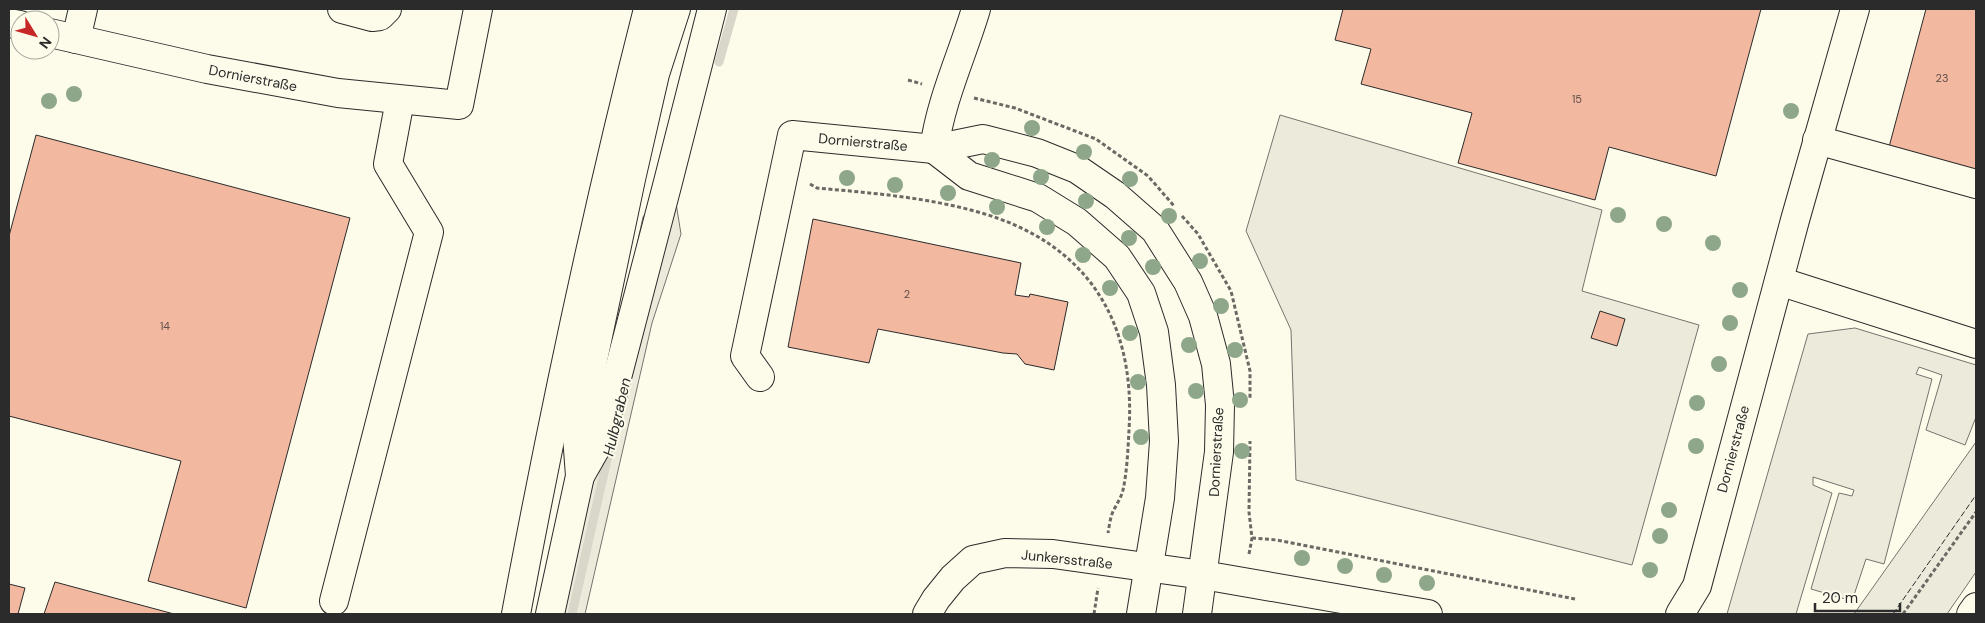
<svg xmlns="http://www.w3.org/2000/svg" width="1985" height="623" font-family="'DM Sans',sans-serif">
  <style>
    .green { fill: #ecebdb; stroke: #74746e }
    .parking { fill: #eceadb; stroke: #74746e }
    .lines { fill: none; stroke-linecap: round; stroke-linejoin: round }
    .stream { stroke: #d8d7c9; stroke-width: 9 }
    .building { fill: #f2b8a0; stroke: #2b2b2b }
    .minor-casing { stroke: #2b2b2b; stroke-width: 30 }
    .major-casing { stroke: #2b2b2b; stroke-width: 30 }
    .highway-casing { stroke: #2b2b2b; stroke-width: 30 }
    .path { stroke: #6a6964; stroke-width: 3; stroke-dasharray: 4 2.5; stroke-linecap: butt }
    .minor { stroke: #fdfbea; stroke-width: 28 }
    .major { stroke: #fdfbea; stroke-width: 28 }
    .highway { stroke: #fdfbea; stroke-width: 28 }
    .fence { stroke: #2b2b2b; stroke-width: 1; stroke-dasharray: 6 2.5; stroke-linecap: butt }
    .tree { fill: #8ea78a }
    .labels { text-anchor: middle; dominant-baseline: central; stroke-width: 4; stroke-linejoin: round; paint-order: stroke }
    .number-label { font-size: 11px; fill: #5d4e48 }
    .street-label { font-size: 14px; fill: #2b2b2b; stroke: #fdfbea }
    .water-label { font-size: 15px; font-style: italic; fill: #2b2b2b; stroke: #fdfbea }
  </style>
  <rect width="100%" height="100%" fill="#fdfbea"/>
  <g class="green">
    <polygon points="656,198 676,203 681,234 652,323 585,614 558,614 643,217"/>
    <polygon points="1976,442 1976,572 1947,614 1854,614"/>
  </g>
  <g class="parking">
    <polygon points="1280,115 1602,210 1582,291 1699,325 1632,565 1296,480 1291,330 1246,231"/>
    <polygon points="1855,328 1976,365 1976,417 1965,445 1926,430 1942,375 1919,367 1916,374 1932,379 1884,564 1866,559 1852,601 1811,589 1839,493 1852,496 1854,490 1813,477 1813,485 1832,493 1796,614 1727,614 1808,334"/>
  </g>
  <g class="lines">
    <g class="stream">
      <polyline points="719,62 734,9"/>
      <polyline points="572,614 611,442"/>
    </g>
  </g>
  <g class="building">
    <polygon points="1343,9 1761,9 1716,176 1609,147 1595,200 1458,163 1472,113 1361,84 1371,49 1335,40"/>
    <polygon points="1926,9 1976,9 1976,171 1889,147"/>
    <polygon points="36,135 350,218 246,608 148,581 181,461 9,416 9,236"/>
    <polygon points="813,219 1021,263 1015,295 1029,297 1030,294 1068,302 1054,370 1025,364 1017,354 1003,353 878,329 869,363 788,347"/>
    <polygon points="1600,311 1625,319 1617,346 1591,338"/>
    <polygon points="55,582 174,614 44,614"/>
    <polygon points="9,584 25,588 18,614 9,614"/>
  </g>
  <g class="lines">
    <defs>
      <g id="minor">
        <polyline points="342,9 372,17 380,16 387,9"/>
        <polyline points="9,23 20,25"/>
        <polyline points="50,33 207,69 338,93 459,105 478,9"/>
        <polyline points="76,39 83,9"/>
        <polyline points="1817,140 1976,184"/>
        <polyline points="934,149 969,176 1038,198 1077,222 1117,257 1141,293 1154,332 1161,385 1164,441 1160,498 1141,614"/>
        <path d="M934 149C941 99 962 56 976 9"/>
        <polyline points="1779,281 1976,344"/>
        <polyline points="760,377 745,356 792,135 934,149 983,139 1037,153 1077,169 1115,195 1155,230 1188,282 1203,316 1216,364 1220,405 1219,452 1197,614"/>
        <polyline points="334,601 429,232 388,164 400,100"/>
        <polyline points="927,614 936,599 953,578 973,560 1005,553 1053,554 1203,575 1428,614"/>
        <polyline points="1680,614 1697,586 1795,220 1855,9"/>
      </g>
      <polyline id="major" points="1971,614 1976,607"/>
      <g id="highway">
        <polyline points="580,476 601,439 668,182 712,9"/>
        <path d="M516 614C554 411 597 209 648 9"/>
        <polyline points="550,614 580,476 577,436 631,179 655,74 676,9"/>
      </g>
    </defs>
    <use href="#minor" class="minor-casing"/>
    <use href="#major" class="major-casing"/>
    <use href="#highway" class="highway-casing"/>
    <g class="path">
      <polyline points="908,80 922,84"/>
      <polyline points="974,98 1015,108 1096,139 1148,176 1175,207"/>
      <path d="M810 184 817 188C871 193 925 197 978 212 1086 242 1136 320 1129 430 1128 449 1127 472 1123 490 1121 499 1115 506 1112 514 1110 520 1109 527 1108 533"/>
      <polyline points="1182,216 1198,234 1231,291 1250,371 1250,400"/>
      <polyline points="1252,538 1277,540 1575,599"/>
      <polyline points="1249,554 1252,538 1249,512 1250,441"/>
      <polyline points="1094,614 1098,588"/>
      <polyline points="1903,614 1976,512"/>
    </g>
    <use href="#minor" class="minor"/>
    <use href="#major" class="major"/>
    <use href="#highway" class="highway"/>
    <polyline class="fence" points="1893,614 1976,495"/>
  </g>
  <g class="tree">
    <circle cx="74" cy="94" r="8"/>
    <circle cx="49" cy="101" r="8"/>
    <circle cx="1791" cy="111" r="8"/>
    <circle cx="1032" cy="128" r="8"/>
    <circle cx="1084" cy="152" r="8"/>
    <circle cx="992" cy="160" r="8"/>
    <circle cx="1041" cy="177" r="8"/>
    <circle cx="847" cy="178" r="8"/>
    <circle cx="1130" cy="179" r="8"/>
    <circle cx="895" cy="185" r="8"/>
    <circle cx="948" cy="193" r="8"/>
    <circle cx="1086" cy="201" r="8"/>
    <circle cx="997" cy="207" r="8"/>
    <circle cx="1618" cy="215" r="8"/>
    <circle cx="1169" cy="216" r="8"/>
    <circle cx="1664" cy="224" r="8"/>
    <circle cx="1047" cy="227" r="8"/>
    <circle cx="1129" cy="238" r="8"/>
    <circle cx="1713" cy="243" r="8"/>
    <circle cx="1083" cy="255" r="8"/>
    <circle cx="1200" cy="261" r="8"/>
    <circle cx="1153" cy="267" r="8"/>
    <circle cx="1110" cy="288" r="8"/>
    <circle cx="1740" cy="290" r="8"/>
    <circle cx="1221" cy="306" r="8"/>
    <circle cx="1730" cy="323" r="8"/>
    <circle cx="1130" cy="333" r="8"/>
    <circle cx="1189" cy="345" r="8"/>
    <circle cx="1235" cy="350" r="8"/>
    <circle cx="1719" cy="364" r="8"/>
    <circle cx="1138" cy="382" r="8"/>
    <circle cx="1196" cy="391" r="8"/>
    <circle cx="1240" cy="400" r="8"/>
    <circle cx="1697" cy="403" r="8"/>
    <circle cx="1141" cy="437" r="8"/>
    <circle cx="1696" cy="446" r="8"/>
    <circle cx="1242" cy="451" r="8"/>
    <circle cx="1669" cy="510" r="8"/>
    <circle cx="1660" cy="536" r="8"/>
    <circle cx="1302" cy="558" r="8"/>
    <circle cx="1345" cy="566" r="8"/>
    <circle cx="1650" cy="570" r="8"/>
    <circle cx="1384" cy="575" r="8"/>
    <circle cx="1427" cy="583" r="8"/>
  </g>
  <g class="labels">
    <g class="number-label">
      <text x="1942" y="78">23</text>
      <text x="1577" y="99">15</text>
      <text x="907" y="294">2</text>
      <text x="165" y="326">14</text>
    </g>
    <g class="street-label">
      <text transform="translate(253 78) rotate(11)">Dornierstraße</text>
      <text transform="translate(863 142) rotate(5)">Dornierstraße</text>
      <text transform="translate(1733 449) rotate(-75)">Dornierstraße</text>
      <text transform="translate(1216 452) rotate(-87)">Dornierstraße</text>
      <text transform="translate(1067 559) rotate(6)">Junkersstraße</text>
    </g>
    <g class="water-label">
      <text transform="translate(617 417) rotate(-77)">Hulbgraben</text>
    </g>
  </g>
  <rect width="1985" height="623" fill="none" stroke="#2b2b2b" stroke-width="20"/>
  <g transform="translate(35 35) rotate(127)"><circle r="24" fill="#fdfbea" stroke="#a9a89e"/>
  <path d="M0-4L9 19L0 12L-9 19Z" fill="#c62828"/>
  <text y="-8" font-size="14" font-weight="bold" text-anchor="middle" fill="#2b2b2b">N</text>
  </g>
  <path d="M1815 603v8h85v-8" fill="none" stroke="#2b2b2b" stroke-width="2.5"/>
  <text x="1822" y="603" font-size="15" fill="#2b2b2b" stroke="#fdfbea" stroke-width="4" paint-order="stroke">20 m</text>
</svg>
